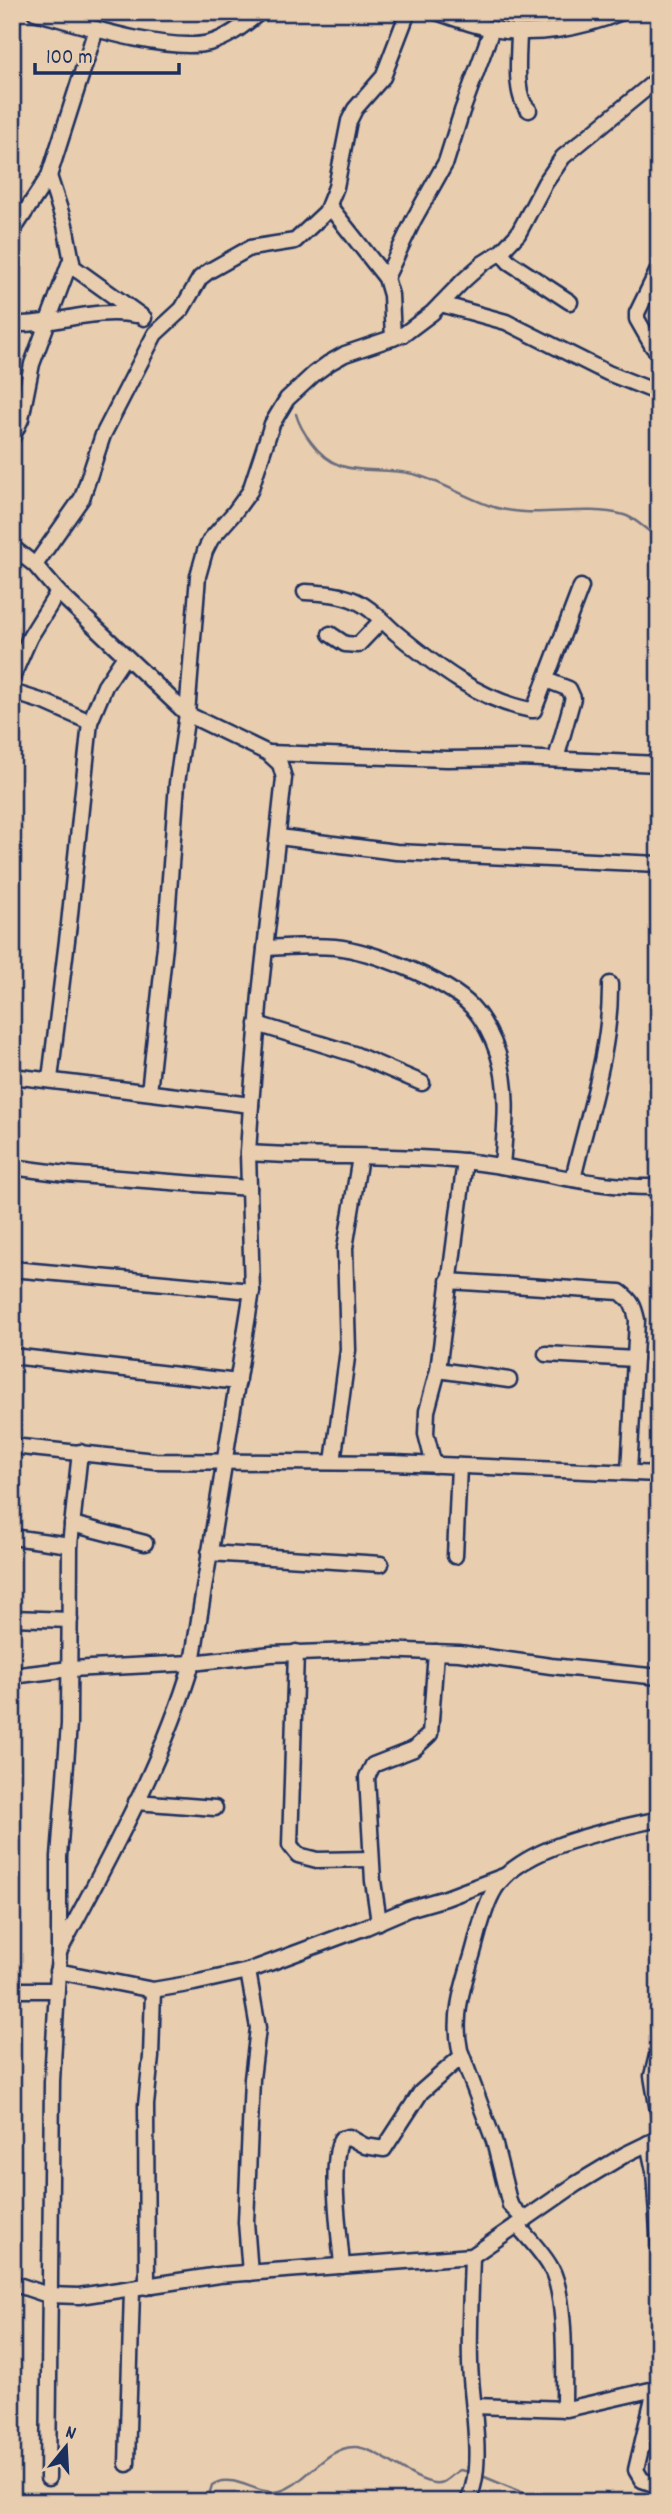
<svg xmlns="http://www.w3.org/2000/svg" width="671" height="2514" font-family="Dekko,sans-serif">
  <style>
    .built { fill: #d9c1a9 }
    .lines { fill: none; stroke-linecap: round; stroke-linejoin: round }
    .stream { stroke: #6b6d7e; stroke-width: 2.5 }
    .minor-casing { stroke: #1b2f5e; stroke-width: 19 }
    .minor { stroke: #e8cdaf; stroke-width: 14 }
  </style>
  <rect width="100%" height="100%" fill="#e8cdaf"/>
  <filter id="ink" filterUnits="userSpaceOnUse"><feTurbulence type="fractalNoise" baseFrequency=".0143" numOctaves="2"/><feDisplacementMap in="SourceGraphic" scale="14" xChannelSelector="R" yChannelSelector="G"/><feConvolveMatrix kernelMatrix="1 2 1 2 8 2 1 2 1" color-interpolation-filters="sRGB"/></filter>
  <g filter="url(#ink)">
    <polygon class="built" points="176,12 247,12 230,28"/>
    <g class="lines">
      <g class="stream">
        <path d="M296 414C299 425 304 433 311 442 340 482 372 464 413 474 442 481 468 500 497 508 538 519 582 504 624 515 638 519 645 531 659 537"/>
        <polyline points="480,2475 533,2497 551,2502"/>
        <path d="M207 2502 212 2485C235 2471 257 2497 280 2491 307 2483 324 2448 354 2447 379 2446 421 2491 443 2482 449 2479 454 2473 460 2470L470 2472"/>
      </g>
      <defs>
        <g id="minor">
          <path d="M35 12C78 24 167 53 209 43 229 38 245 24 260 12"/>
          <path d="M436 12C455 18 474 26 493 29 536 37 583 28 622 12"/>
          <path d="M519 32C519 52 513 97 529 110"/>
          <polyline points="49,176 65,225 73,267 144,318"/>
          <polyline points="330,207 386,278 391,295 393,338"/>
          <polyline points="12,232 49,176 96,29"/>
          <polyline points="501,252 509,262 570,302"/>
          <polyline points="386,278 414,219 446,162 462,111 492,29"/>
          <polyline points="441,304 506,322 608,373 659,393"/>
          <path d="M12 324C54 326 93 307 136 315"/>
          <polyline points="653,347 637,319 637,313 659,268"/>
          <polyline points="12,438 21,419 32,364 70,262"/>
          <path d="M12 547 35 565 58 592 187 714 268 753 280 764 284 778 260 994 251 1105 248 1153 252 1291 192 1663C162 1765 108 1859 59 1952"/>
          <polyline points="35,565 82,498 103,435 155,334 182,309 200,278 209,271 250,248 295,241 326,212 336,187 349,121 355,109 383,77 408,12"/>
          <path d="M305 592C323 593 342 594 358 602 373 609 384 623 396 633 436 666 479 700 531 710H534L581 587"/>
          <polyline points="330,634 345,644 358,645 381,621"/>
          <polyline points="12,678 30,637 58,592"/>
          <polyline points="546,680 569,689 573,698 556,759"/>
          <polyline points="12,692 47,703 90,722"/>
          <polyline points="268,753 447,759 519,758 659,764"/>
          <polyline points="279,837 396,852 659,864"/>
          <path d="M265 948C289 947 312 945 335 947 372 951 447 980 472 1007 483 1019 493 1038 498 1054 510 1090 505 1129 502 1166"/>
          <polyline points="257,1024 354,1054 422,1083"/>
          <polyline points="12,1076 251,1105"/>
          <polyline points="50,1079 69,924 90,722 105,686 125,656"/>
          <polyline points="149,1092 165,946 177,783 187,714 198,576 205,551 211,539 234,513 250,491 272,424 287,399 314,374 329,363 345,354 404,334 432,313 463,281 482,264 501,252 518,234 545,183 563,157 659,78"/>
          <path d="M248 1153C320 1158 392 1154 463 1161 528 1167 592 1189 659 1187"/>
          <polyline points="12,1167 66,1174 249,1188"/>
          <path d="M573 1179C588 1114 611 1051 610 984"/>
          <polyline points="12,1269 252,1291"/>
          <path d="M448 1281 620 1292C632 1301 634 1306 637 1320L629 1472"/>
          <polyline points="546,1354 635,1359"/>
          <polyline points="12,1356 238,1382"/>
          <polyline points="438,1370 509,1380"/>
          <polyline points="12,1446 155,1461 393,1463 659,1474"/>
          <polyline points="333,1462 348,1350 345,1248 360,1157"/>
          <polyline points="434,1465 426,1434 427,1411 438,1370 465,1161"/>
          <polyline points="72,1524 145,1543"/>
          <polyline points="12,1537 70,1545"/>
          <polyline points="209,1553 381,1564"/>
          <polyline points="455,1556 459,1466"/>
          <polyline points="12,1618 70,1620"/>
          <polyline points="296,1652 290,1845 298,1855 317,1860 371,1859"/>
          <polyline points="12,1676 70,1669 192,1663 271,1654 381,1650 459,1653 551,1666 659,1677"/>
          <polyline points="136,1802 215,1808"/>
          <polyline points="379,1922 373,1881 367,1777 373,1765 414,1749 430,1734 436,1652"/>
          <polyline points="57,1971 153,1990 194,1983 248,1971 366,1927 408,1909 446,1898 504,1876"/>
          <polyline points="248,1971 258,2028 252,2079 246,2222 250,2273"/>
          <polyline points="12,1990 56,1990"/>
          <polyline points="659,2047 652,2076 659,2117"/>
          <polyline points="648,2143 654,2171 659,2246"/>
          <path d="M525 2220 510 2205 494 2141 460 2050C453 2017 462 1988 472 1956 478 1936 482 1913 492 1894 515 1846 611 1830 659 1819"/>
          <path d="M517 2225C529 2239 543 2253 551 2268 567 2297 564 2375 564 2409"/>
          <path d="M342 2266C340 2235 329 2166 341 2139L349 2137 365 2146 384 2149 421 2092 462 2056"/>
          <polyline points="12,2283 48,2295 79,2296 219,2275 472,2256 576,2184 626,2154 659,2138"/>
          <polyline points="147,2287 146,2105 151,2057 153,1990"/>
          <polyline points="655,2389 636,2470 642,2480 659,2486"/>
          <polyline points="474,2406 567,2409 659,2388"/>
          <polyline points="127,2464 132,2290"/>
          <polyline points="48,2478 52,2081 59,1952 59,1857 69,1724 70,1545 80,1452"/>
          <path d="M467 2502C486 2470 471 2401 470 2363 469 2328 471 2291 472 2256"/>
        </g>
      </defs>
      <use href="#minor" class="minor-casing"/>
      <use href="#minor" class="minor"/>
    </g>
  </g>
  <rect width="671" height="2514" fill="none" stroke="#e8cdaf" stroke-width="42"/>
  <rect x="21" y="21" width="629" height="2472" fill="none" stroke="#1b2f5e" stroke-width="2.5" filter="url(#ink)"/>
  <g transform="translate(66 2447) rotate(18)" stroke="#e8cdaf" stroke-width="5" paint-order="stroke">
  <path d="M0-5L12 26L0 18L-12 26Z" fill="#1b2f5e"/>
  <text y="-10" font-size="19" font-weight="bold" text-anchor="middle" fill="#1b2f5e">N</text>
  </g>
  <path d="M35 63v10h144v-10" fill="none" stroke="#1b2f5e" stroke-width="3.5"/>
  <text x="46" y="63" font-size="21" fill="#1b2f5e" stroke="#e8cdaf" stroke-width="5" paint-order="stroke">100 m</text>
</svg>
